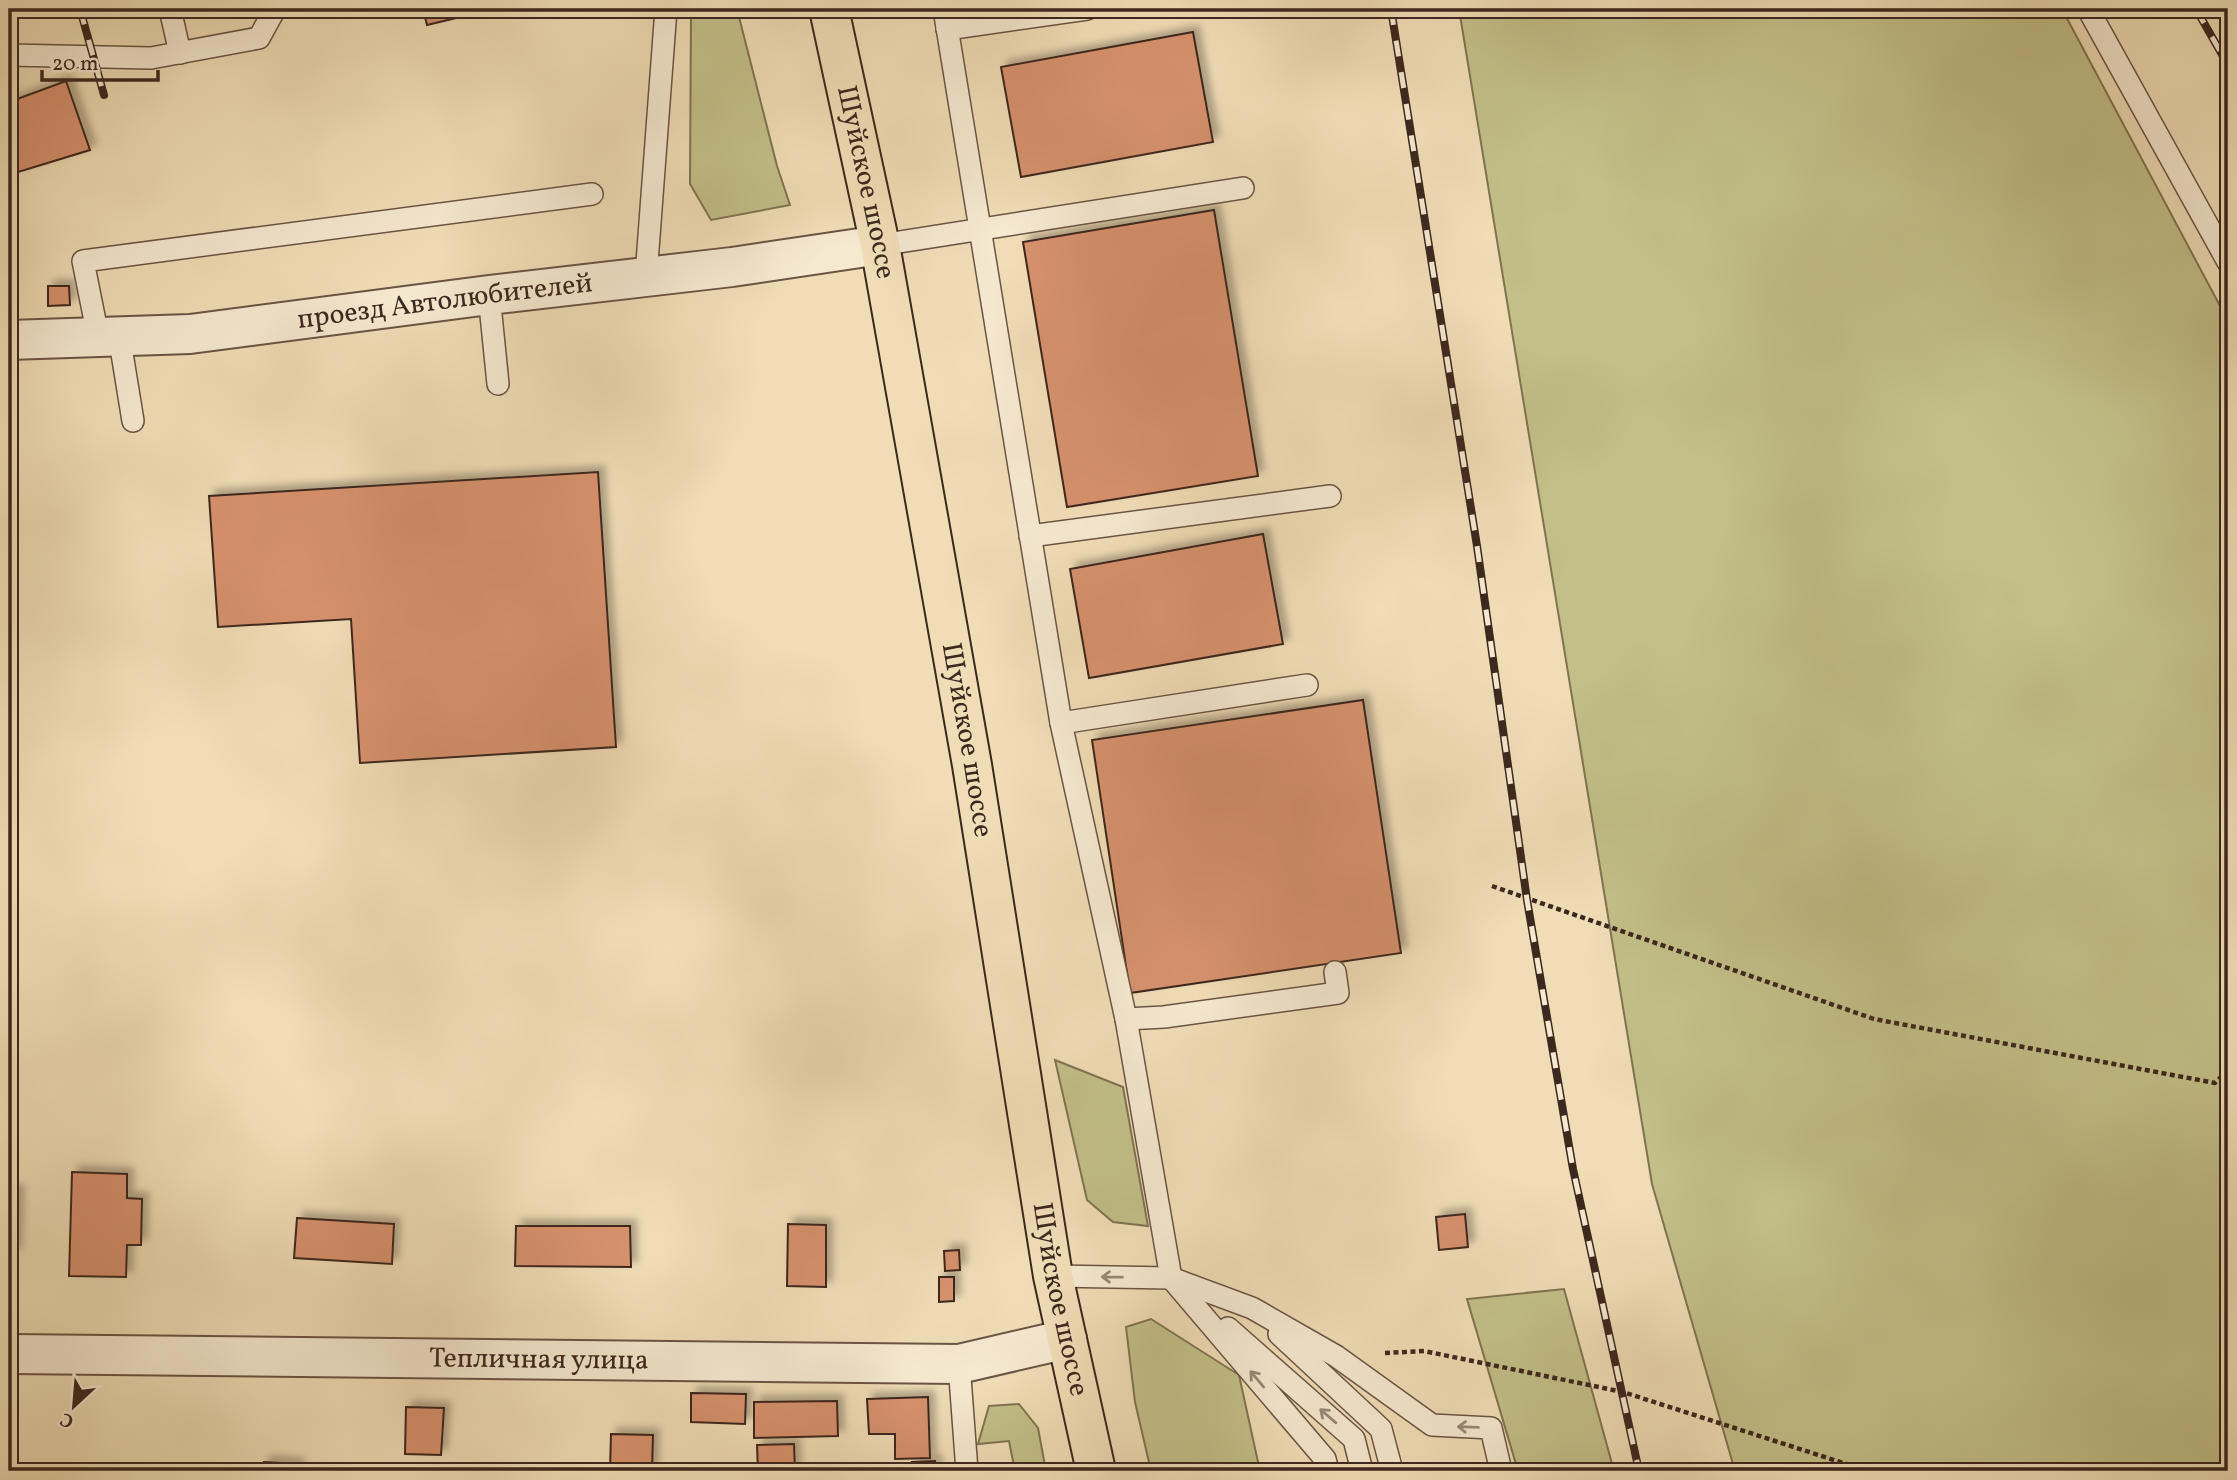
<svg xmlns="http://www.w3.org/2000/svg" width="2237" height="1480" font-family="Vollkorn,serif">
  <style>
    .green { fill: #c2bf88; stroke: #807353; stroke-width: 2 }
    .building { fill: #d6916d; stroke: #3d271e; stroke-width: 2; filter: url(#shadow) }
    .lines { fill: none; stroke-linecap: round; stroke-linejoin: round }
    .service-casing { stroke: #6a5444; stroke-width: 24 }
    .minor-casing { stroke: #6a5444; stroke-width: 42 }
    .primary-casing { stroke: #3d271e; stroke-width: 42 }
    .path { stroke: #3d271e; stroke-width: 4.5; stroke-dasharray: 5 3.5; stroke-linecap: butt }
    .service { stroke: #f5e9d0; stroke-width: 21 }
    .minor { stroke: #f5e9d0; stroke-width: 38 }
    .primary { stroke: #f0ddb6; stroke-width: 38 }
    .rail-casing { stroke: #3d271e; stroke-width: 8 }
    .rail { stroke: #f5e9d0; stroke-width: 5; stroke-dasharray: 16; stroke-linecap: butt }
    .oneway { stroke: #987 }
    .labels { text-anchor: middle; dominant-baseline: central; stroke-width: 5; stroke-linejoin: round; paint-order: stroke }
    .street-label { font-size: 28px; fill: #3d271e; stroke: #f5e9d0 }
  </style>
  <defs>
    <filter id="shadow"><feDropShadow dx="6" dy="-6" stdDeviation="3.5" flood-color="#0004"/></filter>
  </defs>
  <rect width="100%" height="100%" fill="#f0ddb6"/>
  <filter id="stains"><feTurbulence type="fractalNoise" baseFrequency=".00286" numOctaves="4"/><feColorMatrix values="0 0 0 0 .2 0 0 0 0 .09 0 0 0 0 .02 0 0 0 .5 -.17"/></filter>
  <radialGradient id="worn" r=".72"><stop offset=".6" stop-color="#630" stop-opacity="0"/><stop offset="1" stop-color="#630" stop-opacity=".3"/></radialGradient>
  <g class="green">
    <polygon points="691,9 737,9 777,166 790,205 711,220 690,184"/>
    <polygon points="1459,9 2062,9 2228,321 2228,1471 1735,1471 1652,1184"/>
    <polygon points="1055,1060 1123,1087 1148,1226 1113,1222 1087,1200"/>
    <polygon points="1564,1289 1614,1471 1518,1471 1467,1299"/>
    <polygon points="1151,1319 1239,1375 1260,1471 1151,1471 1135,1402 1126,1327"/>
    <polygon points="1019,1404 1038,1428 1046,1471 1015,1471 1009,1441 978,1444 989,1406"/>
  </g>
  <g class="building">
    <polygon points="423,9 494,9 427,25"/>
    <polygon points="1193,32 1213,142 1021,177 1001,67"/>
    <polygon points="66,81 90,150 18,172 9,149 9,102"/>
    <polygon points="1214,210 1258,476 1067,507 1023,242"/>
    <polygon points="48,286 69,286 70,305 48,306"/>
    <polygon points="598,472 616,747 360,763 351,619 218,627 209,496"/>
    <polygon points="1263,534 1283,644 1089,678 1070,569"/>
    <polygon points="1363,700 1401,953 1130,993 1092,740"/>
    <polygon points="72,1172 127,1174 127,1198 142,1199 141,1245 127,1245 126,1277 69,1276"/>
    <polygon points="9,1191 18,1191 15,1254 9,1253"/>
    <polygon points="1465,1214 1468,1247 1439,1250 1436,1217"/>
    <polygon points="297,1218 394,1224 392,1264 294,1258"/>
    <polygon points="788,1224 826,1225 826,1287 787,1286"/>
    <polygon points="516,1226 630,1226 631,1267 515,1266"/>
    <polygon points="959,1250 960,1270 945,1271 944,1251"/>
    <polygon points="939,1277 954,1277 954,1301 939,1302"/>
    <polygon points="691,1393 746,1394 745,1424 691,1422"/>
    <polygon points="928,1397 930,1458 895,1459 895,1434 869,1434 867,1399"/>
    <polygon points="837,1401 838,1436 754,1438 754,1402"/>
    <polygon points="406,1407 444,1408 441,1455 405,1454"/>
    <polygon points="611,1434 653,1435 652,1471 610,1471"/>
    <polygon points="794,1444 795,1471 758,1471 757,1445"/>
    <polygon points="935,1461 936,1471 913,1471 912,1462"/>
    <polygon points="264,1462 298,1464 298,1471 263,1471"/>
  </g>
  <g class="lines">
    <defs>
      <g id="service">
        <polyline points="170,9 180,53"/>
        <polyline points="944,9 1061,723 1126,1019 1171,1278 1325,1459 1328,1471"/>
        <polyline points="2088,9 2228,262"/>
        <polyline points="947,29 1087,9"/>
        <polyline points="9,55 151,58 259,38 275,9"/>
        <polyline points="880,245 1243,188"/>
        <polyline points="646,276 666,9"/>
        <polyline points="489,295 498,384"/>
        <polyline points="119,335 133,421"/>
        <polyline points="98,336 83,261 592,194"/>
        <polyline points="1030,536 1330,496"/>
        <polyline points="1061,723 1307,685"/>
        <polyline points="1126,1019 1164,1017 1338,993 1335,972"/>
        <polyline points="1053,1276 1171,1278 1252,1308 1336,1356 1432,1425 1491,1428 1501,1471"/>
        <polyline points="1228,1328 1354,1439 1362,1471"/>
        <polyline points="1279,1334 1381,1429 1392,1471"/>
        <polyline points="959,1364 967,1471"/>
      </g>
      <g id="minor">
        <path id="s1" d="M9 340 190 334 489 295 732 267 880 245"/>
        <path id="s2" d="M9 1354 959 1364 1067 1339"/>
      </g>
      <g id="primary">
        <path id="s3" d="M829 9 880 245 972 765 1053 1276 1096 1471"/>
      </g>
    </defs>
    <use href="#service" class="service-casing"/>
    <use href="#minor" class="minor-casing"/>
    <use href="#primary" class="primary-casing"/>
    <g class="path">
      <polyline points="1492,886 1874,1019 2215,1083 2228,1070"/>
      <polyline points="1385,1353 1424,1351 1623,1392 1868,1471"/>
    </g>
    <use href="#service" class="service"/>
    <use href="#minor" class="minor"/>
    <use href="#primary" class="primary"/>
    <defs>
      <g id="rail">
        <polyline points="80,9 104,95"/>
        <polyline points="1391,9 1477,546 1527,900 1573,1169 1639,1471"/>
        <polyline points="2196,9 2228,65"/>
      </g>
    </defs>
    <use href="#rail" class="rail-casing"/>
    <use href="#rail" class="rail"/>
  </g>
  <defs><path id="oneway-shaft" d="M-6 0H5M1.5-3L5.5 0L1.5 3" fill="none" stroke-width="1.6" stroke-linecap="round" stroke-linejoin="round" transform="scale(1.75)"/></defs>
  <g class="oneway">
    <use href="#oneway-shaft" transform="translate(1112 1277) rotate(-179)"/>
    <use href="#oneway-shaft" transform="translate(1257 1379) rotate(-130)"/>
    <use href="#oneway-shaft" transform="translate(1328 1416) rotate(-139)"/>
    <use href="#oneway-shaft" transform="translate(1468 1427) rotate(-178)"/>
  </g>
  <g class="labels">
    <g class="street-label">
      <text stroke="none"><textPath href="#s3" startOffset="177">Шуйское шоссе</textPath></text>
      <text stroke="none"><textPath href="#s1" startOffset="438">проезд Автолюбителей</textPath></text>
      <text stroke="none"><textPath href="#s3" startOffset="744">Шуйское шоссе</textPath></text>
      <text stroke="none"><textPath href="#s3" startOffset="1311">Шуйское шоссе</textPath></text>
      <text stroke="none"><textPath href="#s2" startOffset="530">Тепличная улица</textPath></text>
    </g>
  </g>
  <rect width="2237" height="1480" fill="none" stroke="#f0ddb6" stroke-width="35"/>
  <rect x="10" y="10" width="2216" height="1459" fill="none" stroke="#3d271e" stroke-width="3.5"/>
  <rect x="18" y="18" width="2202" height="1445" fill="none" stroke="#3d271e" stroke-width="2"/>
  <g transform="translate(74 1406) rotate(206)" stroke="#f5e9d0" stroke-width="5" paint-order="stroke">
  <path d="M0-5L12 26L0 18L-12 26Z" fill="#3d271e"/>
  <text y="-10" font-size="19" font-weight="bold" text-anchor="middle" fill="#3d271e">С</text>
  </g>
  <path d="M42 70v10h116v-10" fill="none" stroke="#3d271e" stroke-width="3.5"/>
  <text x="52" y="70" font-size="21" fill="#3d271e" stroke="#f5e9d0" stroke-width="5" paint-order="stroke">20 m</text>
  <rect width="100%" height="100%" filter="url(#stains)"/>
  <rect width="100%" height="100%" fill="url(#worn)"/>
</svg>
